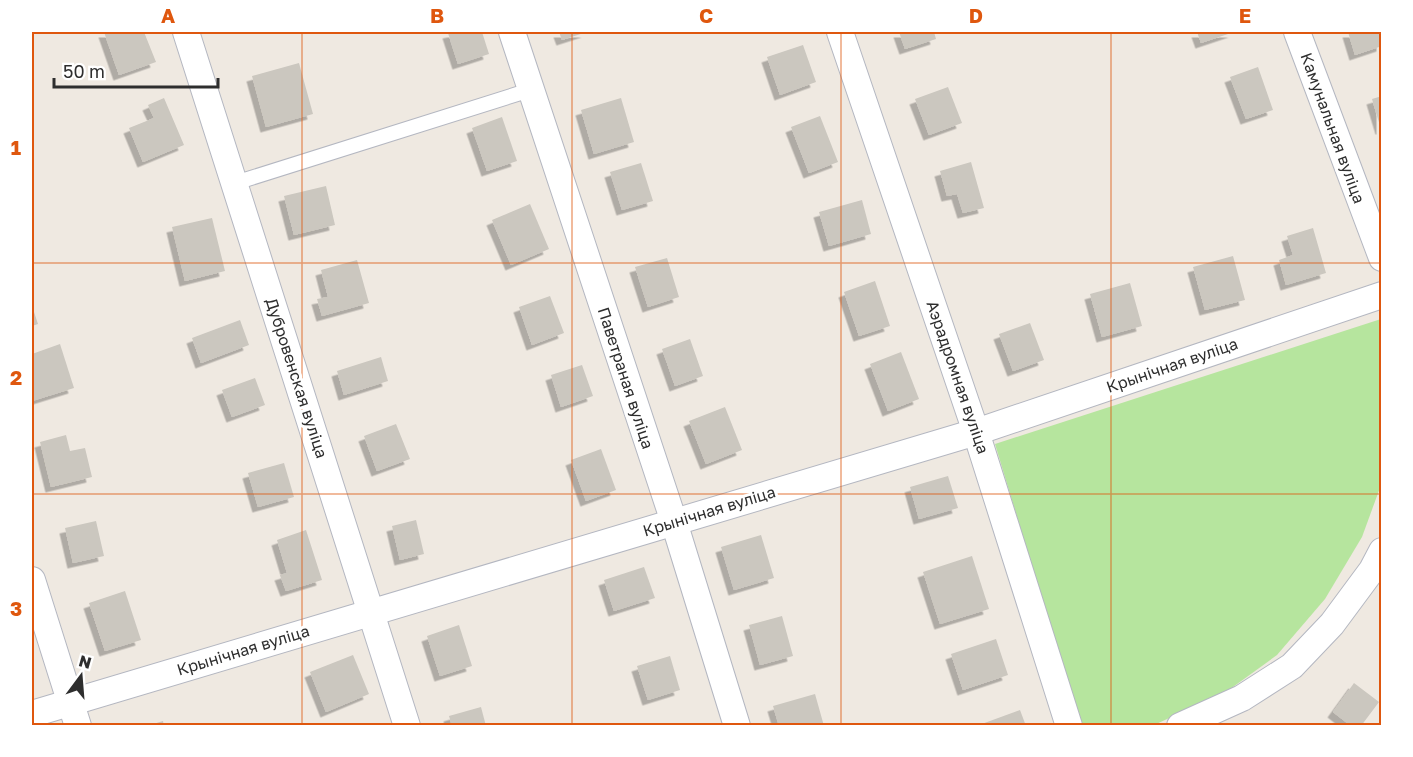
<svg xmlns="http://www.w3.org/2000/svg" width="1413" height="757" font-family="'Golos Text',sans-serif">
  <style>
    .green { fill: #b6e59e }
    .building { fill: #cbc7bf; filter: url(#shadow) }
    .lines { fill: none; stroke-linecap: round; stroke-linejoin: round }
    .service-casing { stroke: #b4b7c1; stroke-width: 16 }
    .minor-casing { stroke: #b4b7c1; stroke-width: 28 }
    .service { stroke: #fff; stroke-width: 14 }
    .minor { stroke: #fff; stroke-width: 26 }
    .grid { fill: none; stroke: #df570e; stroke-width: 1.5; stroke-opacity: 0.55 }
    .labels { text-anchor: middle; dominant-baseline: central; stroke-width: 6; stroke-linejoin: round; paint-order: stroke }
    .street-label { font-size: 16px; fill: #2e2e2e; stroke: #fff }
    .neatline { fill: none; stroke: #df570e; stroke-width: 2 }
    .grid-label { font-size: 20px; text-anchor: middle; font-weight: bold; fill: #df570e }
  </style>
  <defs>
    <filter id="shadow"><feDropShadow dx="-5.5" dy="5.5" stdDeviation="0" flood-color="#0004"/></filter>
  </defs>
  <rect width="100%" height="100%" fill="#efe9e1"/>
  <polygon class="green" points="1381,319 1381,485 1362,537 1325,599 1277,655 1226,692 1154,725 1080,725 995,444"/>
  <g class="building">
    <polygon points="104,32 144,32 156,62 119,75"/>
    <polygon points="453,32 482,32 489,54 458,64 448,33"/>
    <polygon points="559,32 587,32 562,40"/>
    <polygon points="899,32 934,32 936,39 905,49"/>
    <polygon points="1197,32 1234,32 1201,43"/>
    <polygon points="1348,32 1382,32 1382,46 1355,55"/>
    <polygon points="803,45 816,82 780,95 767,57"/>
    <polygon points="299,63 313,114 266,127 252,76"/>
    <polygon points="1258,67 1273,110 1246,119 1230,77"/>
    <polygon points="948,87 962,123 929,135 915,99"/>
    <polygon points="1382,96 1382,129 1381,129 1372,99"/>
    <polygon points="164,98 184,145 143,162 129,128 154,118 148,105"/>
    <polygon points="621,98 634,142 594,154 581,110"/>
    <polygon points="820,116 838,162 809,173 791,127"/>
    <polygon points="502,117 517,161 487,171 472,128"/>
    <polygon points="971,162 984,208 963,213 957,194 947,196 940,171"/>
    <polygon points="641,163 653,201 622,210 610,172"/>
    <polygon points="326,186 335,225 294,235 284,196"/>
    <polygon points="862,200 871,234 829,246 819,212"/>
    <polygon points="530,204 549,249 511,265 492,220"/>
    <polygon points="212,218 225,271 185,281 172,227"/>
    <polygon points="1313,228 1326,273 1286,285 1279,260 1293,255 1287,236"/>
    <polygon points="1233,256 1245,300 1205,310 1193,267"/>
    <polygon points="667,258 679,297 648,307 635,267"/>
    <polygon points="357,260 369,303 322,316 317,299 328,297 321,270"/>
    <polygon points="875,281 890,326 859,336 844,292"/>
    <polygon points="1130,283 1142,326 1102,337 1090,294"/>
    <polygon points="550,296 564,333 532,345 519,307"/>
    <polygon points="32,306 38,324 32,326"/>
    <polygon points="240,320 249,345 201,363 192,338"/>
    <polygon points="1030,323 1044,360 1013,371 999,334"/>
    <polygon points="690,339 703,376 675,386 662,349"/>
    <polygon points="60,344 74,388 32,401 32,354"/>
    <polygon points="901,352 919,399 888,411 870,364"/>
    <polygon points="381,357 388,381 344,395 337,371"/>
    <polygon points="582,365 593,396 561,407 551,375"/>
    <polygon points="255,378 265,405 232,417 222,390"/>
    <polygon points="725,407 742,450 706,464 689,421"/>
    <polygon points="396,424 410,459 377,471 364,436"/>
    <polygon points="66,435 70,451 85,448 92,477 51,487 40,442"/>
    <polygon points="601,449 616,490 586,501 571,460"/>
    <polygon points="284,463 294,497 258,507 248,473"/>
    <polygon points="948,476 958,508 919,519 910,487"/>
    <polygon points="416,520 424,554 400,560 392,526"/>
    <polygon points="96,521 104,556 73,563 65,528"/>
    <polygon points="306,530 322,580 286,591 280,575 287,573 277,540"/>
    <polygon points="761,535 774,578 734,590 721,547"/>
    <polygon points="972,556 989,609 940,624 923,572"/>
    <polygon points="644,567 655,598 614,611 604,580"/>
    <polygon points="125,591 141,640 105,651 89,603"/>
    <polygon points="782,616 793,656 760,665 749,625"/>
    <polygon points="459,625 472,666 440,676 427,636"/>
    <polygon points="996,639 1008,675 963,690 951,654"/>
    <polygon points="353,655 369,694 326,712 310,672"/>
    <polygon points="670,656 680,690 648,700 637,666"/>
    <polygon points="1354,683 1379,702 1361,726 1351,726 1333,712"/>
    <polygon points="815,694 824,726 779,726 773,706"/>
    <polygon points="481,707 486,726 452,726 449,716"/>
    <polygon points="1020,710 1026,726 979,726 979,725"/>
    <polygon points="163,721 164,726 150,726 150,725"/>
  </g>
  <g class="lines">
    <defs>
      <polyline id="service" points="235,183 530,90"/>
      <g id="minor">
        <polyline points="186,32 407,726"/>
        <polyline points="512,32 674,522 737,726"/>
        <polyline points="840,32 976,432 1069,726"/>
        <polyline points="1297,32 1382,258"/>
        <polyline points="32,580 78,726"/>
        <polyline points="32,714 976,432 1382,295"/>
        <polyline points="1180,726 1242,698 1292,666 1332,624 1372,570 1382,551"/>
      </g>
    </defs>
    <use href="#service" class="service-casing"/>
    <use href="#minor" class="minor-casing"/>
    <use href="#service" class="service"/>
    <use href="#minor" class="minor"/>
  </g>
  <path class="grid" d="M302 32V726M572 32V726M841 32V726M1111 32V726M32 263H1382M32 494H1382"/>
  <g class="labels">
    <g class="street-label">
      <text transform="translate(1333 128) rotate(70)">Камунальная вуліца</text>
      <text transform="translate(1172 365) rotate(-19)">Крынічная вуліца</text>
      <text transform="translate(958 377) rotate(71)">Аэрадромная вуліца</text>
      <text transform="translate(297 378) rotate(72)">Дубровенская вуліца</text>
      <text transform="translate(626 378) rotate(72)">Паветраная вуліца</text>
      <text transform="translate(709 511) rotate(-17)">Крынічная вуліца</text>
      <text transform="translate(243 650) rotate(-17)">Крынічная вуліца</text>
    </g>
  </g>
  <rect width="1413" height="757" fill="none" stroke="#ffffff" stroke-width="66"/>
  <g transform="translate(81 676) rotate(16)" stroke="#ffffff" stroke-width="4.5" paint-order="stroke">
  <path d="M0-4.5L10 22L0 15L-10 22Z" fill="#2e2e2e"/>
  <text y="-9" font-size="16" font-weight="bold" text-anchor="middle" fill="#2e2e2e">N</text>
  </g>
  <path d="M54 78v9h164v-9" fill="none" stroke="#2e2e2e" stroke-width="3"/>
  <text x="63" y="78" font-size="18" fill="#2e2e2e" stroke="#ffffff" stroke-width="4.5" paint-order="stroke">50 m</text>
  <rect x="33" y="33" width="1347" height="691" class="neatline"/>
  <g class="grid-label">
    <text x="168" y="23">A</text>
    <text x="437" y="23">B</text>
    <text x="706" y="23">C</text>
    <text x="976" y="23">D</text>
    <text x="1245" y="23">E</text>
    <text x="16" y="155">1</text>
    <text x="16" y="385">2</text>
    <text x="16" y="616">3</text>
  </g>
</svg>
